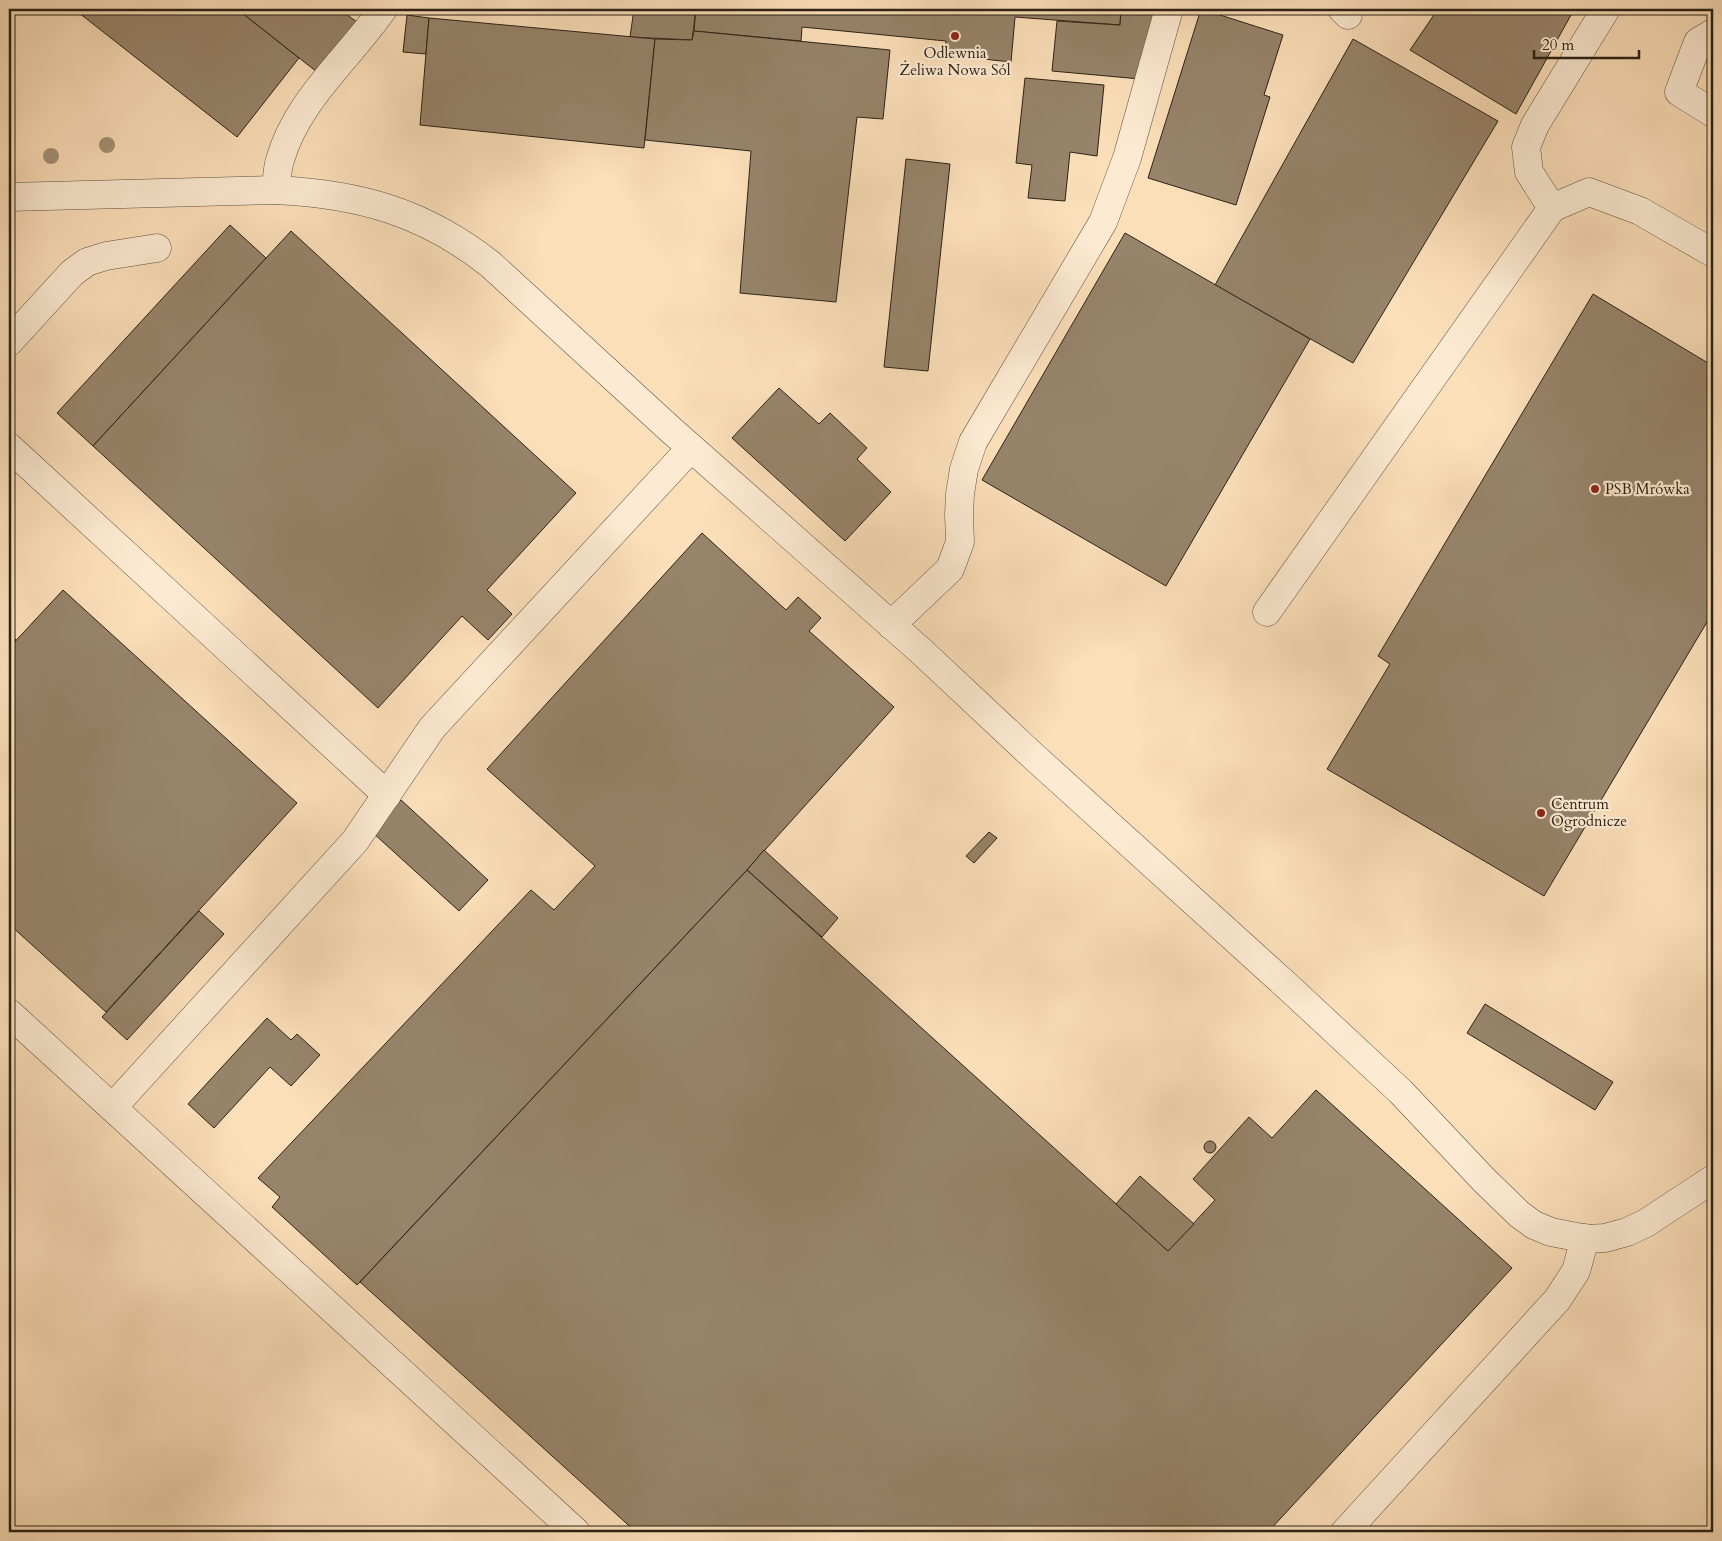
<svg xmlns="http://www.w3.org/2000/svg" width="1722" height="1541" font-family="Cardo,serif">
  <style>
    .building { fill: #97846b; stroke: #2b2217 }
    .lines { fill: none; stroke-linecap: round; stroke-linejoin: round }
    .minor-casing { stroke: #5f5140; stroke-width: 29 }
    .minor { stroke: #fcead2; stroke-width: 28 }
    .tree { fill: #a59176 }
    .poi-dot { fill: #8f2418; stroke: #fcead2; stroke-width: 2 }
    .labels { text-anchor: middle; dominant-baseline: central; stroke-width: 4.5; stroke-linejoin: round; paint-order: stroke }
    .poi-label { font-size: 15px; fill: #2b2217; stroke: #fcead2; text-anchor: start }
  </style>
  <rect width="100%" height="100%" fill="#fbdfb9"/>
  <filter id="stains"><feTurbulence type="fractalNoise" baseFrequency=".004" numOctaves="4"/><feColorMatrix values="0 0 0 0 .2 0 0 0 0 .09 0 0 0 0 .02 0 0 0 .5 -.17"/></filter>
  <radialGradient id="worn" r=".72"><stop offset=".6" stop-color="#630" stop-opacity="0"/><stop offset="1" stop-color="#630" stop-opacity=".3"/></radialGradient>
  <g class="building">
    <polygon points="74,9 237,9 299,58 237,137"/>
    <polygon points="237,9 339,9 357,22 317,72"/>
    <polygon points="634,9 696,9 692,40 630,37"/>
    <polygon points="696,9 1121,9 1120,25 1015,17 1011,62 945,55 946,41 802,27 801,41 694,31"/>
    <polygon points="1121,9 1159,9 1140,79 1052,71 1057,21 1120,25"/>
    <polygon points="1201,9 1283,35 1264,95 1270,97 1236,205 1148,178"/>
    <polygon points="1438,9 1558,9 1571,15 1516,114 1410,50"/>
    <polygon points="407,15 429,18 426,54 403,52"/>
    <polygon points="429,18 655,39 644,148 420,125"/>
    <polygon points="694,31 890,50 883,119 857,117 836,302 740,293 751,151 645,140 655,39 692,40"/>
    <polygon points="1353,39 1498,121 1353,363 1215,285"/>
    <polygon points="1025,78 1104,85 1097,156 1070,152 1065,201 1028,198 1032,165 1016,163"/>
    <polygon points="906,159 950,164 928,371 884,367"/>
    <polygon points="230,225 266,258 93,446 57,413"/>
    <polygon points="291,231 576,493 487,590 512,614 488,640 462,616 378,708 93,446"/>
    <polygon points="1125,233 1310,339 1166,586 982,480"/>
    <polygon points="1593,294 1713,366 1713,612 1544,896 1327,769 1390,664 1378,656"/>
    <polygon points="779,388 819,424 830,413 867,448 857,459 891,492 845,541 732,438"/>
    <polygon points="702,533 786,610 798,597 821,618 809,631 894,707 747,870 357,1285 272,1207 280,1197 258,1178 531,890 554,910 595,866 487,769"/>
    <polygon points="63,590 297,803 106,1012 9,924 9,648"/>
    <polygon points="9,633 16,640 9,648"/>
    <polygon points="401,800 488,880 459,911 372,832"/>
    <polygon points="989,832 997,838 974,863 966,856"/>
    <polygon points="764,850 838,918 822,937 747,870"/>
    <polygon points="747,870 1168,1251 1215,1200 1193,1179 1249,1117 1272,1138 1316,1090 1512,1268 1268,1532 636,1532 360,1282"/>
    <polygon points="199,911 224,934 127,1040 102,1017"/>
    <polygon points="1485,1004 1613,1082 1595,1110 1467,1033"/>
    <polygon points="267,1018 291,1040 297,1034 320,1055 291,1086 270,1067 214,1128 188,1104"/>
    <circle cx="1210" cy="1147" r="6"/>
    <polygon points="1140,1176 1194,1224 1168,1251 1116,1204"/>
  </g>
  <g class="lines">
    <defs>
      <g id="minor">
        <polyline points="1342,9 1348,15"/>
        <polyline points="1713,33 1698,42 1679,92 1713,113"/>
        <path d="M276 190C277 180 277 169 280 160 297 100 349 58 383 9"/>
        <path d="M9 197 276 190C359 194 424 212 490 264L671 430 921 651 1032 755 1286 985 1401 1092 1484 1180 1519 1214 1534 1225 1551 1232 1587 1239 1605 1238 1627 1232 1646 1223 1713 1179"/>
        <polyline points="1552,208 1529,172 1526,147 1535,125 1606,9"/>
        <polyline points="9,342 72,273 87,262 106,256 157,248"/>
        <polyline points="9,447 387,795"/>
        <polyline points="1267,612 1552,208 1589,192 1640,211 1713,253"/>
        <polyline points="891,625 950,569 960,542 959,514 960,494 964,469 973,442 1103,222 1127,158 1169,9"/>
        <polyline points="9,1013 576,1532"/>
        <polyline points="113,1107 355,841 432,728 691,448"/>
        <polyline points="1345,1532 1557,1300 1576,1271 1585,1238"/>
      </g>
    </defs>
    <use href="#minor" class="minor-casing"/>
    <use href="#minor" class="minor"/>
  </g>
  <g class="tree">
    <circle cx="107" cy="145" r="8"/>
    <circle cx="51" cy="156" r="8"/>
  </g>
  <g class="poi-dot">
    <circle cx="955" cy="36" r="5"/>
    <circle cx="1595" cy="489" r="5"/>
    <circle cx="1541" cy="813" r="5"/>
  </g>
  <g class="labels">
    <g class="poi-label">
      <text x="955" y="53" text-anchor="middle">Odlewnia<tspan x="955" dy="17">Żeliwa Nowa Sól</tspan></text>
      <text x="1605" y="489">PSB Mrówka</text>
      <text x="1551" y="804">Centrum<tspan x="1551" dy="17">Ogrodnicze</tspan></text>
    </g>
  </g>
  <rect width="1722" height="1541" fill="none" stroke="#fbdfb9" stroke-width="30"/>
  <rect x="10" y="10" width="1702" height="1521" fill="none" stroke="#2b2217" stroke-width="2.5"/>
  <rect x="15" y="15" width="1692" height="1511" fill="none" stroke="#2b2217"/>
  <path d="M1534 50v8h105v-8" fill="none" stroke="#2b2217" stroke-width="2.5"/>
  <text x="1542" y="50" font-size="15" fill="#2b2217" stroke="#fcead2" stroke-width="4" paint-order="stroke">20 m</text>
  <rect width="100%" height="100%" filter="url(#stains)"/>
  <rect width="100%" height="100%" fill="url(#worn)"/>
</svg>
